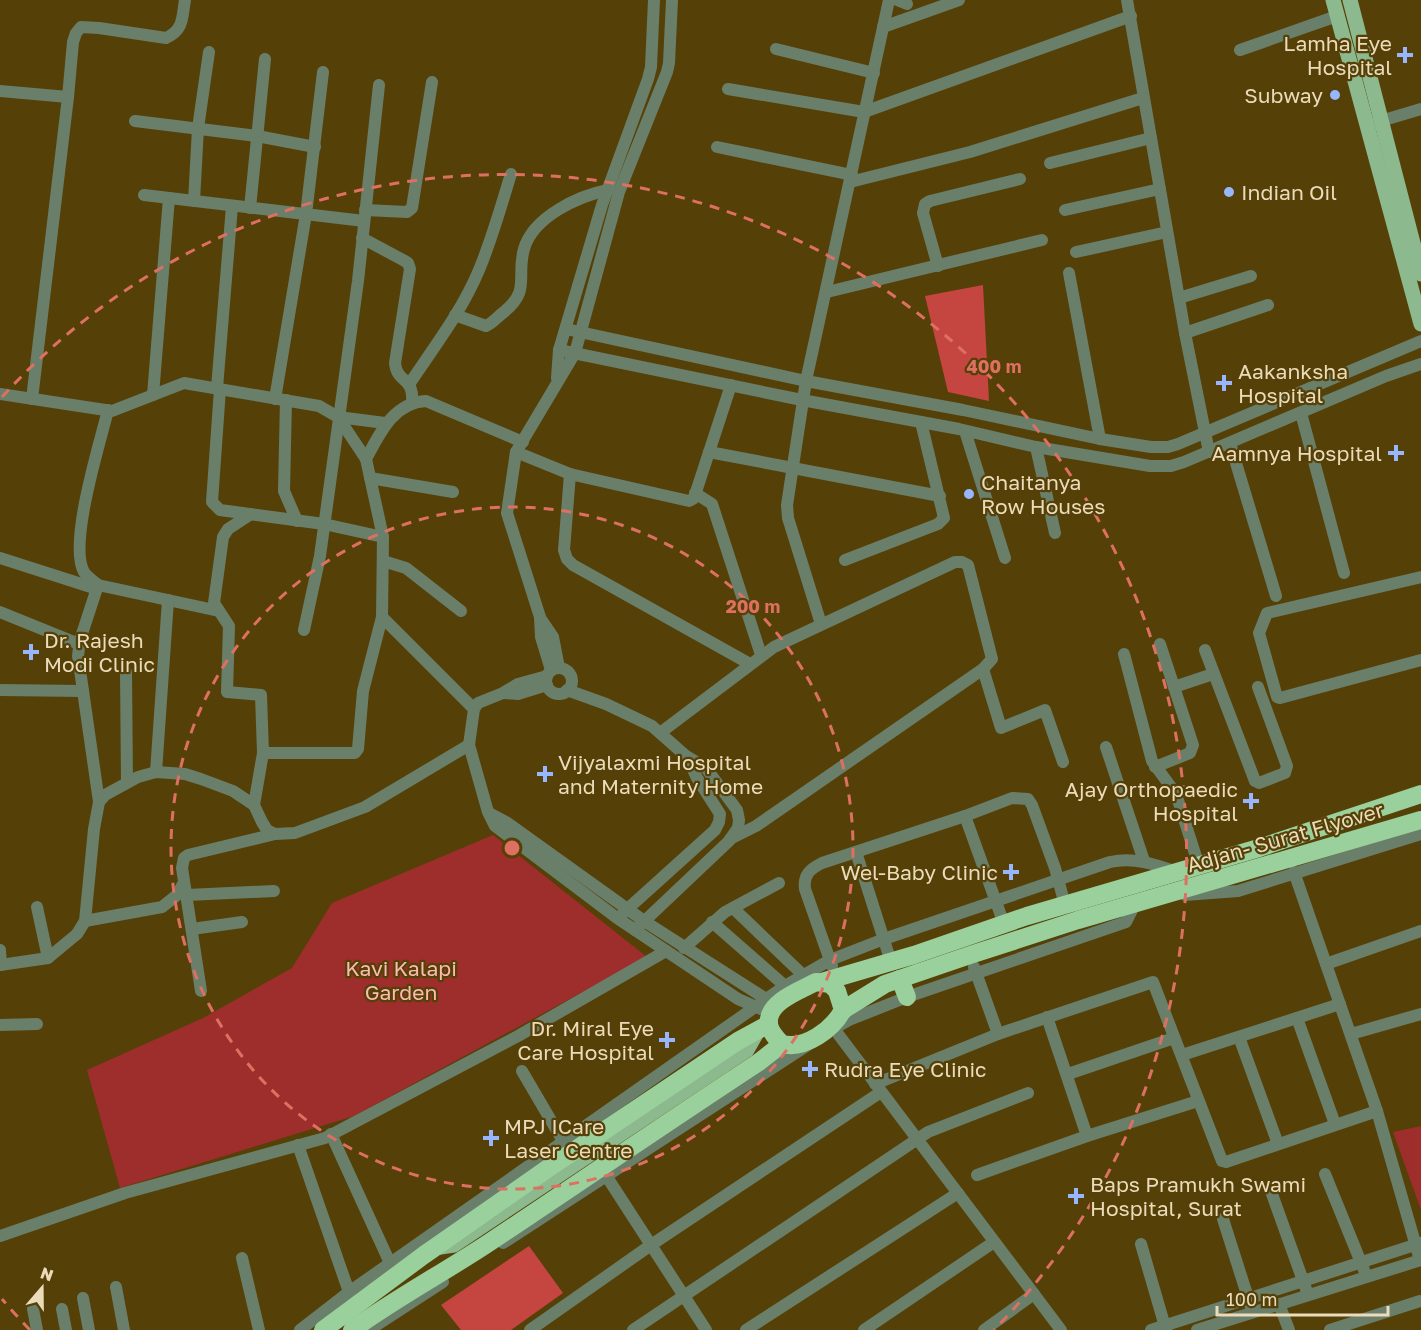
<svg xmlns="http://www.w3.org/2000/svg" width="1421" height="1330" font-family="'Golos Text',sans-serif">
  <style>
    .green { fill: #9d2e2c }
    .forest { fill: #c54541 }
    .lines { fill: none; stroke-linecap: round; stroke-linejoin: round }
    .minor { stroke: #697f6a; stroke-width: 12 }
    .major { stroke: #8cb98d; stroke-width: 15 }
    .highway { stroke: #99d09b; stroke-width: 18 }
    .ring { fill: none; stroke: #de7062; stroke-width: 3; stroke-dasharray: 10 8 }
    .poi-dot { fill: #97b6fd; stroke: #554007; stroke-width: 2 }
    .labels { text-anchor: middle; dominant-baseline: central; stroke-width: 4.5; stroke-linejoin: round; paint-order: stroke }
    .poi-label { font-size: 21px; fill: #ebdbba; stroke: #554007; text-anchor: start }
    .street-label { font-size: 21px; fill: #ebdbba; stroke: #554007 }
    .park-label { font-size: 21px; fill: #fcbab3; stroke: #554007 }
    .centre { fill: #de7062; stroke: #554007; stroke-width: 3 }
    .ring-label { font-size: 18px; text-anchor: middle; font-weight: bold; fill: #de7062; stroke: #554007; stroke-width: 4.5; stroke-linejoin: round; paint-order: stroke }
  </style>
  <rect width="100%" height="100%" fill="#554007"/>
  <g class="green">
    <polygon points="493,835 647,957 354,1116 120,1188 87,1070 203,1018 292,968 332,903"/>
    <polygon points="1421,1126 1421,1210 1393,1132"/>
  </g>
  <g class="forest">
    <polygon points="983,285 989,401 948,392 925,296"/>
    <polygon points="529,1246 563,1293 511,1330 461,1330 441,1305"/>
  </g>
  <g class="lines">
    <g class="minor">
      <polyline points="897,0 907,4"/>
      <polyline points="1127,0 1185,333 1209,452"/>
      <polyline points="883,27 959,0"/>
      <polyline points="776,49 874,73"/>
      <polyline points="1240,50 1337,16"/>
      <polyline points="728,89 864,112 1131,16"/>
      <polyline points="0,91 68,97"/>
      <polyline points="135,121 257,136 315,147"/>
      <polyline points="1374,123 1421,109"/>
      <polyline points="717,147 852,175"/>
      <polyline points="1050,163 1151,138"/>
      <polyline points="850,182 970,152 1143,98"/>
      <polyline points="144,195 364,221"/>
      <polyline points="194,201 198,128 209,52"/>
      <polyline points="250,208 265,59"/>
      <polyline points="365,210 407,212 412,208 432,82"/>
      <polyline points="1065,210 1160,189"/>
      <path d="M362 238 403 260 408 263 410 269 395 363C397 384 414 376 412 402"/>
      <polyline points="1076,252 1167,232"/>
      <polyline points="938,266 923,213 925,204 930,201 1020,179"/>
      <polyline points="1069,273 1100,439"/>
      <polyline points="827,292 1042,240"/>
      <polyline points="1179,298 1251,276"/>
      <path d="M455 315 486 326C493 323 497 317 504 312 531 290 516 277 524 249 533 217 578 196 608 190"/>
      <polyline points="566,329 806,381 963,410 1100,439 1151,447 1168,447 1178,444 1421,341"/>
      <polyline points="1185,333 1268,305"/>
      <polyline points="559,350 802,400 959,429 1036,447 1150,466 1171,466 1184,462 1386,376 1421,364"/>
      <polyline points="557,378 559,350 602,205 648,79 651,67 654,0"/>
      <path d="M410 383C434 347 462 311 479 270 492 239 501 206 511 174"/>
      <polyline points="217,388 232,206"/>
      <polyline points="220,389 212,502 220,510 324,524 383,537"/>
      <polyline points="0,394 112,411 184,383 319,406 338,417 366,459 383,537 382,617 363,691 358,749 355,753 263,753"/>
      <polyline points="153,395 169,198"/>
      <path d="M32 399 68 97 73 42 76 33 81 27 99 28 166 38C184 30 182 17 185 0"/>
      <polyline points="275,399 306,214 323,72"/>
      <polyline points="286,400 284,491 297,521"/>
      <polyline points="1301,413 1344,573"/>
      <polyline points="338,417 385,423"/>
      <polyline points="965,431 1005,558"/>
      <polyline points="1230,443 1276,596"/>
      <polyline points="1036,447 1055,533"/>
      <polyline points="516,452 570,474 689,501 693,499 695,495 731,385"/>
      <polyline points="709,452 940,496"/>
      <path d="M366 459C380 433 393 403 426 401L523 442"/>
      <polyline points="570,474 564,550 567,559 573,565 750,664"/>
      <polyline points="370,478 453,492"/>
      <polyline points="695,493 712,504 761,655"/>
      <polyline points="251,514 228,529 223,537 214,603 229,626 227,692 261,695 263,753 254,805"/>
      <polyline points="0,558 97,589"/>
      <polyline points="845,560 938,524 944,518 921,422"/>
      <polyline points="383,561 406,568 461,611"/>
      <polyline points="1421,577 1267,613 1259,633 1277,697 1280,698 1421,660"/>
      <polyline points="98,585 219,611"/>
      <polyline points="0,612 79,644"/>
      <polyline points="382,617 474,709"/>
      <polyline points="540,618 553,637 559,668"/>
      <polyline points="821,624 788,518 787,505 806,381 889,0"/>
      <polyline points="304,630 320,556 358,281 379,85"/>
      <polyline points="1205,650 1255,781 1259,783 1285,773 1287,766 1258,687"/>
      <polyline points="1124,654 1152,761 1176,794 1199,866"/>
      <circle cx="559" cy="681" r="13"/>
      <polyline points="983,669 1001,728 1045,710 1063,762"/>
      <polyline points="551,670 541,637 540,617 507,513 516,452 575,353 619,192 667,72 669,63 672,0"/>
      <polyline points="126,672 127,782"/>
      <polyline points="547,676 518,684 503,693 478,703 474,709 469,745 488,812 495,826 617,918 738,999 761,1009"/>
      <polyline points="1174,687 1213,674"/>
      <polyline points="0,690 83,691"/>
      <polyline points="567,690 606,704 652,726 686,756 706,768 737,810 739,820 738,828 729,841 635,930"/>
      <polyline points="504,693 518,694 547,685"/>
      <polyline points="660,733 774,647 955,562 962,562 968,565 992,659 983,669 756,826 730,839"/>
      <polyline points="1106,747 1144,861"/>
      <polyline points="1155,767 1190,753 1193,745 1160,644"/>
      <polyline points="156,772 168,600"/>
      <path d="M99 802 78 656 80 640 98 585C94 581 87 577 84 572 68 544 100 443 108 410"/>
      <polyline points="489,813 506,822 644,921 771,1002"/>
      <polyline points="965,816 1004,924"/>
      <polyline points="856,852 891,962"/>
      <polyline points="1294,872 1377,1111 1420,1260"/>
      <polyline points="187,895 274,891"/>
      <polyline points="1185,895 1238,891 1421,834"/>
      <polyline points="37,907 48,958"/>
      <polyline points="733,908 802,974"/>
      <polyline points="623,913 715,830 719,822 720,814 697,778 687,757"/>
      <polyline points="85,921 162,907 177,895 184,882"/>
      <polyline points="712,922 785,986"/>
      <polyline points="192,929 242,922"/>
      <polyline points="684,948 725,912 779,883"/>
      <polyline points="0,950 1,965"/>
      <polyline points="1326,964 1421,931"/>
      <polyline points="0,965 48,958 77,934 85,921 94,829 99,802 105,795 138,777 156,772 185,774 201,779 233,791 254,805 262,822 267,830 275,834 295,833 365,807 469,745"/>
      <path d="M832 966 805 889C803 875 810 869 822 863L965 816 1012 798 1028 799 1032 805 1055 868 1065 905"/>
      <polyline points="974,967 998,1034"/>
      <polyline points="201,991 182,868 184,858 188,855 275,834"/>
      <polyline points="1047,1017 1087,1136"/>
      <polyline points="1297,1018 1335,1124"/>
      <polyline points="0,1025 37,1024"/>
      <polyline points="832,1026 1061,1330"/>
      <polyline points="833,1029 849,1020 907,997 1126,922 1135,904"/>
      <polyline points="1351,1034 1421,1014"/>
      <polyline points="1239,1037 1278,1144"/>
      <polyline points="1182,1055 1340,1004"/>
      <polyline points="522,1071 563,1141"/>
      <polyline points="1068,1074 1174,1038"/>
      <polyline points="875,1084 998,1034 1153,982 1222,1161 1226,1162 1377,1111"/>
      <polyline points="331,1134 390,1263"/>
      <polyline points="298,1145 349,1292 353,1299"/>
      <polyline points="1325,1174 1364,1270"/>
      <polyline points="977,1175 1087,1136 1198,1101"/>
      <polyline points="607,1177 706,1330"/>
      <polyline points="1272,1194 1306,1289"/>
      <polyline points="1223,1219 1251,1307"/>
      <polyline points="0,1236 125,1193 325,1138 518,1036 666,951"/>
      <polyline points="503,1243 808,1045"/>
      <polyline points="1141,1244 1166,1330"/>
      <polyline points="242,1258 259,1330"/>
      <polyline points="116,1287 124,1330"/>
      <polyline points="83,1298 89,1330"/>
      <polyline points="1279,1304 1289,1330"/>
      <polyline points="33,1309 37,1330"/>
      <polyline points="62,1309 66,1330"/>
      <path d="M300 1330 349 1292 785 986 830 960 884 939 1110 862C1134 857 1154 864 1177 872"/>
      <polyline points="369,1330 443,1282"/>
      <polyline points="530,1330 651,1245 881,1092"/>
      <polyline points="633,1330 928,1132 1028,1093"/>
      <polyline points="746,1330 958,1193"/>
      <polyline points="864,1330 994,1242"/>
      <polyline points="984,1330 1034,1294"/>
      <polyline points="1151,1330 1421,1243"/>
      <polyline points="1197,1330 1421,1260"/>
      <polyline points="1330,1330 1420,1301"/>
    </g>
    <g class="major">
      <polyline points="1333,0 1421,324"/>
      <polyline points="1350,0 1421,274"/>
      <polyline points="434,1248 454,1245 747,1050 759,1029"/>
    </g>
    <g class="highway">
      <polyline points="900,979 907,997"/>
      <path d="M816 982 830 984 837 991 843 1010C833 1029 805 1050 782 1044 777 1039 770 1032 769 1024 766 1002 801 990 816 982Z"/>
      <polyline points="822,982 914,955 1027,916 1259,848 1421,794"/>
      <polyline points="843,1010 885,984 970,955 1078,920 1421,820"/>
      <polyline points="323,1330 424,1255 547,1169 738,1041 769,1024"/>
      <path d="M352 1330C396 1298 445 1272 490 1242 580 1182 669 1121 759 1062L782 1044"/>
    </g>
  </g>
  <g class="ring">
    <circle cx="512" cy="848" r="341"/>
    <path d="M30 1330A681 681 0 0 1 2 1299M2 397A681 681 0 1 1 994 1330"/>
  </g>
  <g class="poi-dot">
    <path d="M1402 46h6v6h6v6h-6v6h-6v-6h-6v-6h6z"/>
    <circle cx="1335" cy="95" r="6"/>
    <circle cx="1229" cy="192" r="6"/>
    <path d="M1221 374h6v6h6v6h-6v6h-6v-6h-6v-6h6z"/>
    <path d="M1393 444h6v6h6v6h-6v6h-6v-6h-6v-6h6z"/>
    <circle cx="969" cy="494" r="6"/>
    <path d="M28 643h6v6h6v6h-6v6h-6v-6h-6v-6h6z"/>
    <path d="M542 765h6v6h6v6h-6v6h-6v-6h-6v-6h6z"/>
    <path d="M1248 792h6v6h6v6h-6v6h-6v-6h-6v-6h6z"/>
    <path d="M1008 863h6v6h6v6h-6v6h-6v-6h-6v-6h6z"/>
    <path d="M664 1031h6v6h6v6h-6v6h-6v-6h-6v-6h6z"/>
    <path d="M807 1060h6v6h6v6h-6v6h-6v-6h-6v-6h6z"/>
    <path d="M488 1129h6v6h6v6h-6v6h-6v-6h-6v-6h6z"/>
    <path d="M1073 1187h6v6h6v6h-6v6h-6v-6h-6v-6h6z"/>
  </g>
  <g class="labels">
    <g class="poi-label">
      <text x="1392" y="43" text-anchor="end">Lamha Eye<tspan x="1392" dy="24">Hospital</tspan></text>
      <text x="1323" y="95" text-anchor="end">Subway</text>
      <text x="1241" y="192">Indian Oil</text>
      <text x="1238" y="371">Aakanksha<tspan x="1238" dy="24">Hospital</tspan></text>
      <text x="1382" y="453" text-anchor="end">Aamnya Hospital</text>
      <text x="981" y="482">Chaitanya<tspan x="981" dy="24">Row Houses</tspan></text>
      <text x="44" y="640">Dr. Rajesh<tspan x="44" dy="24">Modi Clinic</tspan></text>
      <text x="558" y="762">Vijyalaxmi Hospital<tspan x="558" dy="24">and Maternity Home</tspan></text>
      <text x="1238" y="789" text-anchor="end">Ajay Orthopaedic<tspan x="1238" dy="24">Hospital</tspan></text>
      <text x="998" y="872" text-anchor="end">Wel-Baby Clinic</text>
      <text x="654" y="1028" text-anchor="end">Dr. Miral Eye<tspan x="654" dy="24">Care Hospital</tspan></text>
      <text x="824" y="1069">Rudra Eye Clinic</text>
      <text x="504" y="1126">MPJ ICare<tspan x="504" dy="24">Laser Centre</tspan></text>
      <text x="1090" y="1184">Baps Pramukh Swami<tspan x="1090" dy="24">Hospital, Surat</tspan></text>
    </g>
    <g class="street-label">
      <text transform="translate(1285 837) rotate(-16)">Adjan- Surat Flyover</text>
    </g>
    <g class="park-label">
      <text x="401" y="968">Kavi Kalapi<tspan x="401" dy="24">Garden</tspan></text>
    </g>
  </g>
  <circle cx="512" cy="848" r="9" class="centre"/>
  <g class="ring-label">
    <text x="994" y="373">400 m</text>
    <text x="753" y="613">200 m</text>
  </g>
  <g transform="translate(42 1288) rotate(20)" stroke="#554007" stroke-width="4.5" paint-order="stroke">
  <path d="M0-4.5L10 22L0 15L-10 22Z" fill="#ebdbba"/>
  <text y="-9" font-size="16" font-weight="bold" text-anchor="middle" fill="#ebdbba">N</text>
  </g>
  <path d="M1217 1306v9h171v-9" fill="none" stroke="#ebdbba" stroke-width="3"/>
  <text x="1226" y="1306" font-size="18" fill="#ebdbba" stroke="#554007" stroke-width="4.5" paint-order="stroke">100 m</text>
</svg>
